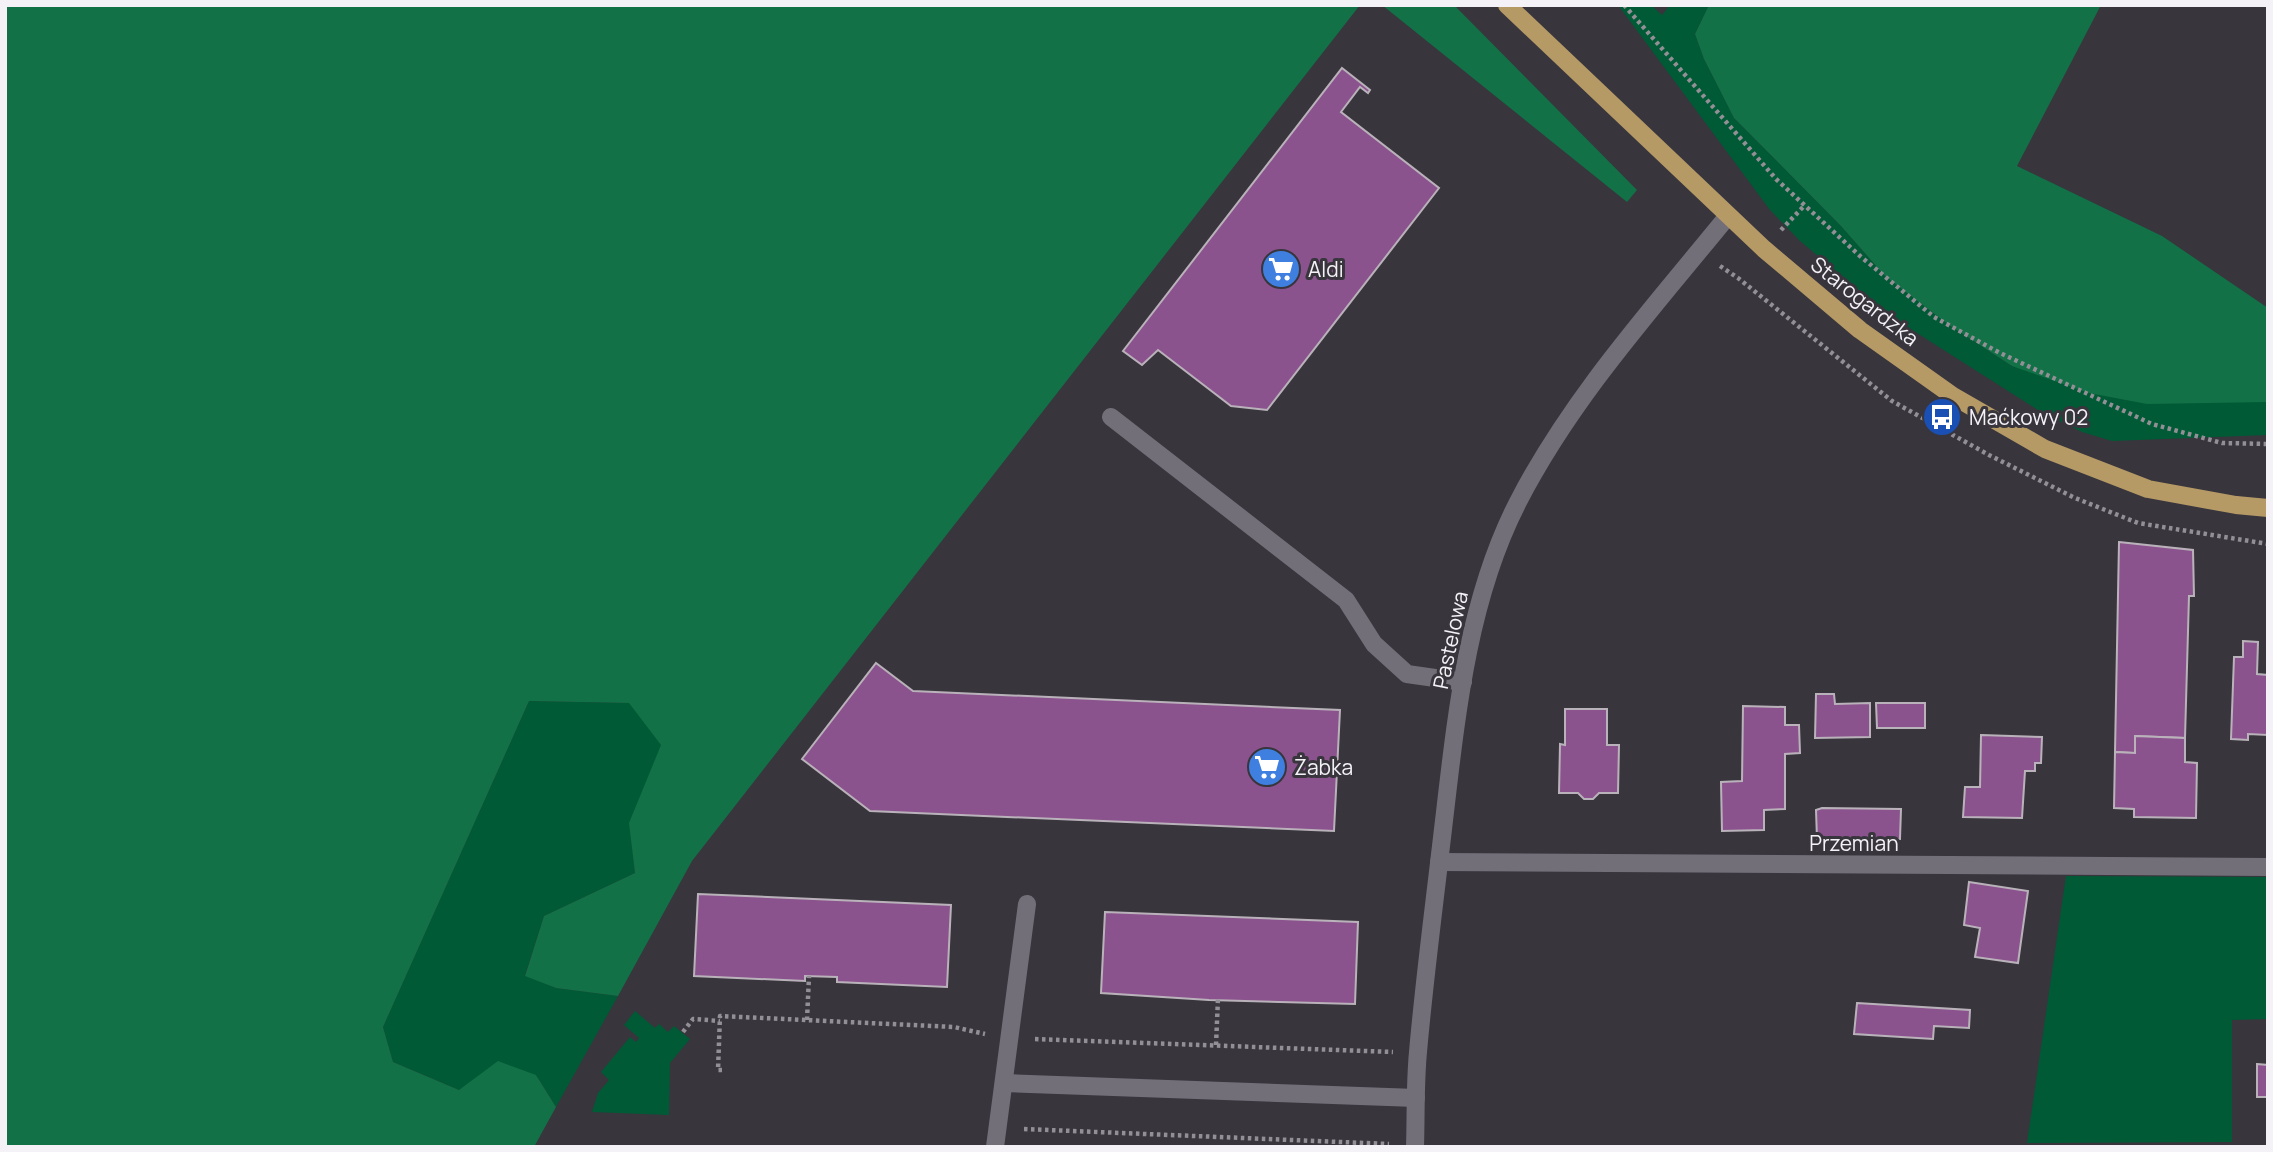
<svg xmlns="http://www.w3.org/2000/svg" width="2273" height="1152" font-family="Manrope,sans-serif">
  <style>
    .green { fill: #005a35 }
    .forest { fill: #127146 }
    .building { fill: #8b538d; stroke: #bab2ba; stroke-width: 2 }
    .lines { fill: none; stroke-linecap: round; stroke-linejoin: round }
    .path { stroke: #928f96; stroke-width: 4.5; stroke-dasharray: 3.5 3.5; stroke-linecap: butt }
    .minor { stroke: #736f79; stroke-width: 18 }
    .major { stroke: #b59a66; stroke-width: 18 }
    .labels { text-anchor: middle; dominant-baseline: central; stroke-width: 6; stroke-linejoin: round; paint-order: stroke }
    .poi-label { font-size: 21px; fill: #f4f1f7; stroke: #38353d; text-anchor: start }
    .street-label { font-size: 21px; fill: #f4f1f7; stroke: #38353d }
  </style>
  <rect width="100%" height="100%" fill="#38353d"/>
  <g class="green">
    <polygon points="1618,5 1651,5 1662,15 1670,5 1709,5 1695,34 1704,59 1734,118 1750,134 1841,226 1885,276 1949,325 2012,366 2227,401 2268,402 2268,435 2112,441 2082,432 2041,412 1887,314 1800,241 1770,210"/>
    <polygon points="529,701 630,703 662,745 630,823 635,873 544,916 525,975 556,988 618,996 556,1107 536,1075 459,1090 393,1062 383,1027"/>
    <polygon points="2066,876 2268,877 2268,1019 2232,1020 2232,1142 2027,1143"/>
    <polygon points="635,1011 655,1028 659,1024 668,1032 674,1026 690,1039 670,1063 669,1115 592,1112 598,1093 609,1080 601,1072 630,1037 636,1042 639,1038 624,1025"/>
  </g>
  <g class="forest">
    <polygon points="5,5 1360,5 692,861 618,996 556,988 525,976 544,916 635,873 629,823 661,745 629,703 529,701 383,1027 393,1062 459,1090 498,1061 536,1075 556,1107 534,1147 5,1147"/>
    <polygon points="1382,5 1454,5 1637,190 1627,202"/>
    <polygon points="1709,5 2101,5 2017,166 2162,236 2268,308 2268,402 2147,404 2089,393 2012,366 1949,325 1885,276 1841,226 1750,134 1734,118 1704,59 1695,34"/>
  </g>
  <g class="building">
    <polygon points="1342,68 1370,90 1368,93 1360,87 1341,112 1439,188 1267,410 1231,406 1158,350 1142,365 1123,351"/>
    <polygon points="2119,542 2193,550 2194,596 2189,596 2185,738 2135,736 2135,753 2115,752"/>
    <polygon points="2243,641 2258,642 2257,674 2268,675 2268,735 2248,734 2248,740 2231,739 2234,657 2243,657"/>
    <polygon points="876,663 913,691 1340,710 1334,831 870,811 802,759"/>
    <polygon points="1816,694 1834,694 1835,704 1870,703 1870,737 1815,738"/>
    <polygon points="1876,703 1925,703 1925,728 1877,728"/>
    <polygon points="1743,706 1785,707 1785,725 1799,725 1800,753 1785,754 1785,809 1764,810 1764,830 1722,831 1721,782 1742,781"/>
    <polygon points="1565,709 1607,709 1607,745 1619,745 1618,793 1599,793 1593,799 1584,799 1578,793 1559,793 1560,744 1565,745"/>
    <polygon points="1981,735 2042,737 2041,763 2035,763 2035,771 2025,771 2022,818 1963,817 1965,787 1980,787"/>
    <polygon points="2135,736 2185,738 2185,762 2197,763 2196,818 2134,817 2134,809 2114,808 2115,752 2135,753"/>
    <polygon points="1822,808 1901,809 1900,839 1817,839 1816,810"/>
    <polygon points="1969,882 2028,891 2018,963 1975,957 1980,928 1964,925"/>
    <polygon points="698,894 951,905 947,987 837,982 837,977 805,976 805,981 694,976"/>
    <polygon points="1105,912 1358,922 1355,1004 1209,1000 1101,993"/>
    <polygon points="1857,1003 1970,1010 1969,1028 1934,1026 1933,1039 1854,1034"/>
    <polygon points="2257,1064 2268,1065 2268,1097 2257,1097"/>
  </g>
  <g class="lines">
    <g class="path">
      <polyline points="1624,5 1776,179 1860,256 1934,317 2000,353 2152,424 2222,443 2268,444"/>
      <polyline points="1781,230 1805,205"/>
      <polyline points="1720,266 1738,278 1892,401 1989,455 2075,498 2138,523 2268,544"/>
      <polyline points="807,1020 809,976"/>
      <polyline points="683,1032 693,1019 720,1021"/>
      <polyline points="1035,1039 1393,1052"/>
      <polyline points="1216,1045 1218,998"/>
      <polyline points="722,1070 718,1070 720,1016 954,1027 985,1034"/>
      <polyline points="1024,1129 1389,1144"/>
    </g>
    <g class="minor">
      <polyline points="1111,417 1346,600 1374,644 1407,674 1463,682"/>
      <polyline points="1439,862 2268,867"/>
      <polyline points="1005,1083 1416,1098"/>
      <polyline points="995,1147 1027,904"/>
      <path d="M1415 1147C1416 1115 1415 1083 1418 1052 1424 983 1433 915 1441 846 1455 731 1464 607 1518 502 1572 397 1653 308 1727 217"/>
    </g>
    <polyline class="major" points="1507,5 1764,249 1860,330 1953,396 2045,449 2148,489 2236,505 2268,508"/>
  </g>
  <defs>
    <symbol id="supermarket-disc" viewBox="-11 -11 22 22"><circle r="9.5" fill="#3f7fe0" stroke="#38353d"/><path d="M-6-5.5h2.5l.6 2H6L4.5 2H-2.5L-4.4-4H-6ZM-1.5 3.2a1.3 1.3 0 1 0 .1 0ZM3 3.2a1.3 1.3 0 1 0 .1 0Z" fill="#fff"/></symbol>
    <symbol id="bus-disc" viewBox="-11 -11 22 22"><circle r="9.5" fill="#1a4fb4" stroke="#38353d"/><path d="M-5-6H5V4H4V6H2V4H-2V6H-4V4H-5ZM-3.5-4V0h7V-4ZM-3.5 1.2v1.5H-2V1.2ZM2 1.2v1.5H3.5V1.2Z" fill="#fff"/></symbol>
  </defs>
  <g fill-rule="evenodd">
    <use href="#supermarket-disc" x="1259" y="247" width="44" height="44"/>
    <use href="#bus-disc" x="1920" y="395" width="44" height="44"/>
    <use href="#supermarket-disc" x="1245" y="745" width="44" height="44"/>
  </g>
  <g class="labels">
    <g class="poi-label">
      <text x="1308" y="269">Aldi</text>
      <text x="1969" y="417">Maćkowy 02</text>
      <text x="1294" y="767">Żabka</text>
    </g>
    <g class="street-label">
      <text transform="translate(1865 301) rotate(38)">Starogardzka</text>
      <text transform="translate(1450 640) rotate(-78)">Pastelowa</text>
      <text x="1854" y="843">Przemian</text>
    </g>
  </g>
  <rect width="2273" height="1152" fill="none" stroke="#f4f1f7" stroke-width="14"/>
</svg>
